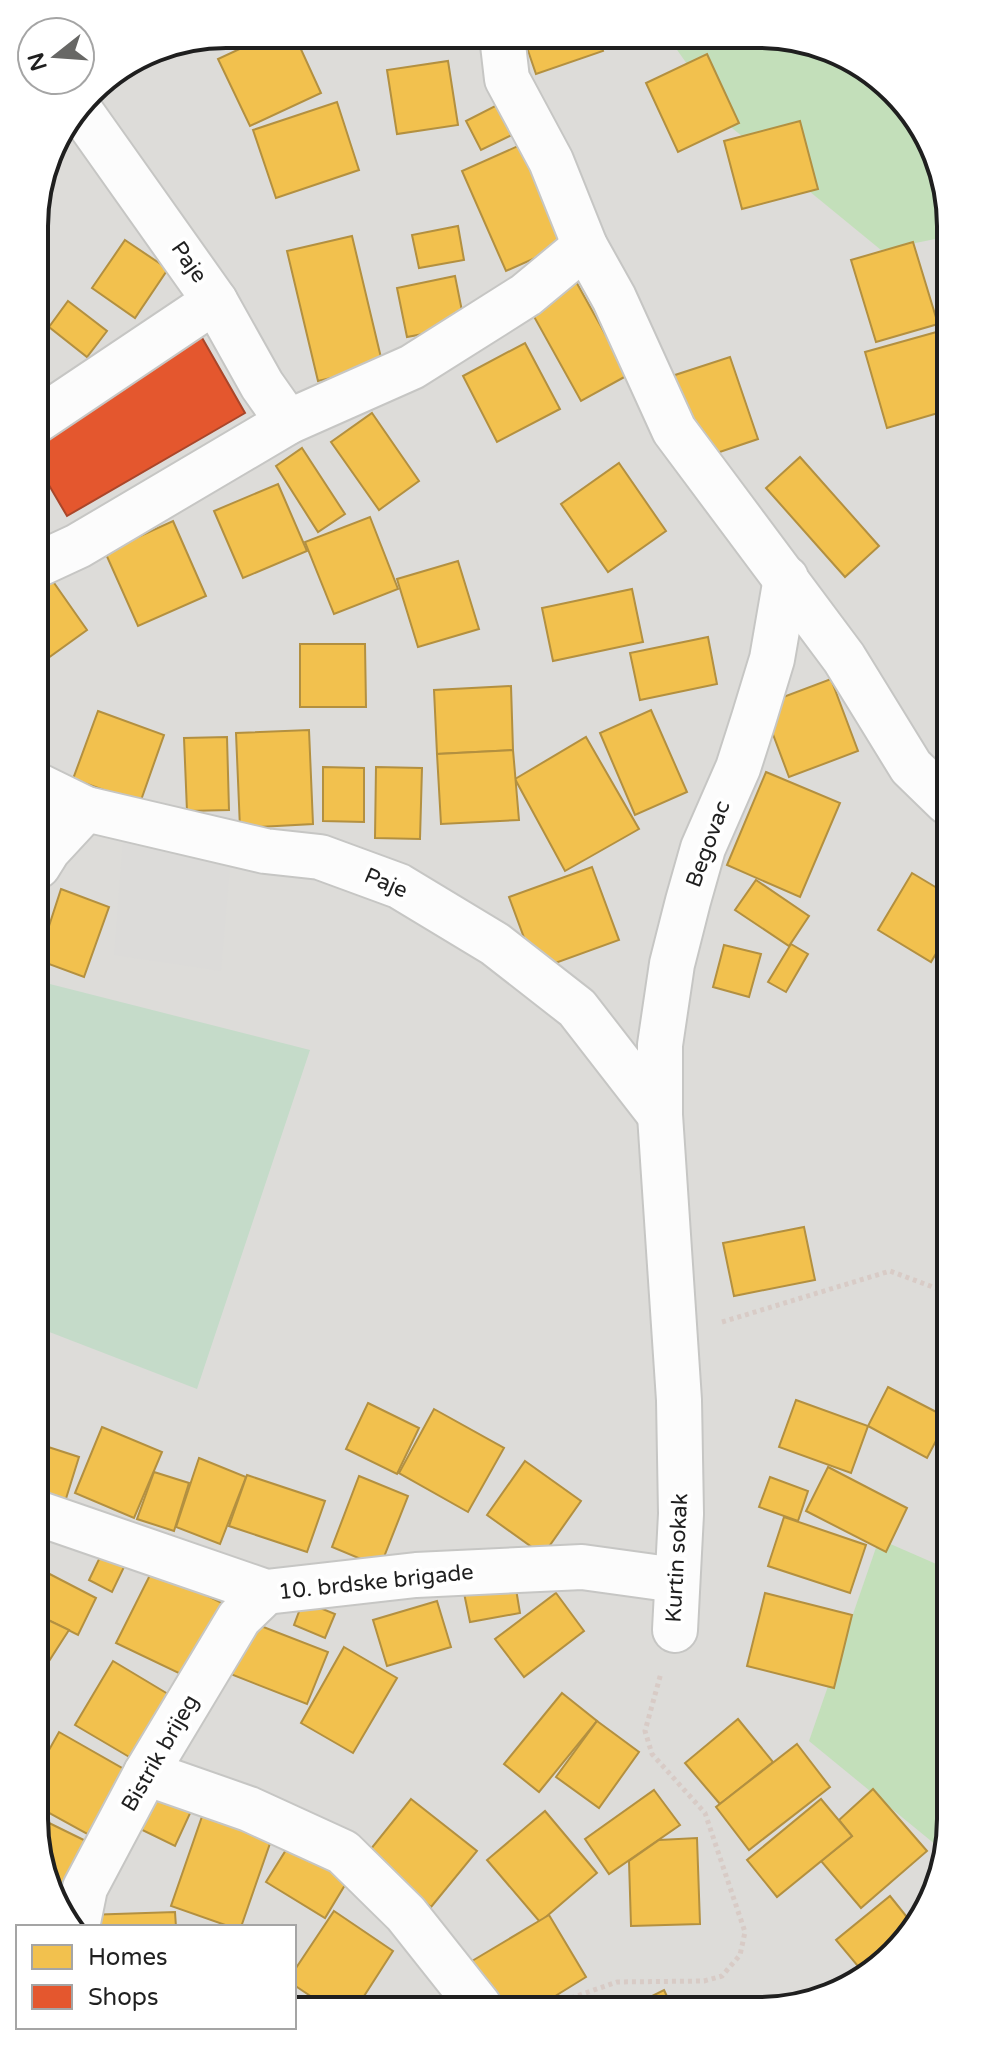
<svg xmlns="http://www.w3.org/2000/svg" width="985" height="2045" font-family="'Varela Round',sans-serif">
  <style>
    .residential { fill: #dddcd9 }
    .religious { fill: #dcdbd9 }
    .forest { fill: #c3dfba }
    .cemetery { fill: #c5dbc9 }
    .homes { fill: #f2c14e; stroke: #b39040; stroke-width: 2 }
    .shops { fill: #e4572e; stroke: #a9462a; stroke-width: 2 }
    .lines { fill: none; stroke-linecap: round; stroke-linejoin: round }
    .minor-casing { stroke: #c6c6c4; stroke-width: 48 }
    .path { stroke: #d8cbc6; stroke-width: 5; stroke-dasharray: 4 4; stroke-linecap: butt }
    .minor { stroke: #fcfcfc; stroke-width: 44 }
    .labels { text-anchor: middle; dominant-baseline: central; stroke-width: 8; stroke-linejoin: round; paint-order: stroke }
    .street-label { font-size: 22px; fill: #1f1f1f; stroke: #fff }
    .rim { fill: none; stroke: #1f1f1f; stroke-width: 4 }
  </style>
  <rect width="100%" height="100%" fill="#eeede8"/>
  <polygon class="residential" points="226,34 796,38 944,176 951,1832 937,1892 904,1945 809,2004 294,2007 294,1927 77,1927 41,1869 36,201 54,141 99,82 153,48"/>
  <polygon class="religious" points="123,839 231,856 221,971 114,955"/>
  <g class="forest">
    <polygon points="668,37 796,38 886,82 944,176 945,237 881,250 732,128"/>
    <polygon points="879,1539 950,1570 948,1844 936,1845 809,1741"/>
  </g>
  <polygon class="cemetery" points="38,981 310,1050 197,1389 39,1328"/>
  <g class="homes">
    <polygon points="230,34 215,43 211,37 226,34"/>
    <polygon points="272,34 294,34 321,93 250,126 218,59"/>
    <polygon points="523,36 598,36 603,51 536,74"/>
    <polygon points="707,54 739,123 678,152 646,83"/>
    <polygon points="448,61 458,125 397,134 387,70"/>
    <polygon points="337,102 359,170 276,198 253,130"/>
    <polygon points="503,102 518,132 481,150 466,121"/>
    <polygon points="800,121 818,189 742,209 724,141"/>
    <polygon points="527,142 571,242 506,271 462,171"/>
    <polygon points="458,226 464,260 419,268 412,235"/>
    <polygon points="352,236 383,366 318,381 287,251"/>
    <polygon points="125,240 168,269 135,318 92,288"/>
    <polygon points="913,242 938,324 876,342 851,260"/>
    <polygon points="455,276 465,326 407,337 397,288"/>
    <polygon points="574,278 628,375 581,401 527,304"/>
    <polygon points="68,301 107,331 87,357 49,327"/>
    <polygon points="36,316 48,332 36,341"/>
    <polygon points="940,331 945,347 945,411 887,428 865,352"/>
    <polygon points="525,343 560,409 497,442 463,376"/>
    <polygon points="730,357 758,439 699,459 672,376"/>
    <polygon points="372,413 419,481 379,510 331,442"/>
    <polygon points="302,448 345,514 318,532 276,466"/>
    <polygon points="800,457 879,546 845,577 766,488"/>
    <polygon points="619,463 666,531 608,572 561,504"/>
    <polygon points="278,484 307,551 243,578 214,511"/>
    <polygon points="370,517 398,589 334,614 305,542"/>
    <polygon points="173,521 206,596 138,626 105,552"/>
    <polygon points="458,561 479,629 418,647 397,579"/>
    <polygon points="45,570 87,630 37,666 37,576"/>
    <polygon points="632,589 643,642 553,661 542,608"/>
    <polygon points="708,637 717,684 640,700 630,653"/>
    <polygon points="300,644 365,644 366,707 300,707"/>
    <polygon points="831,679 858,751 789,777 762,705"/>
    <polygon points="511,686 513,750 437,754 434,690"/>
    <polygon points="651,710 687,792 635,815 600,733"/>
    <polygon points="98,711 164,735 140,803 73,779"/>
    <polygon points="309,730 313,824 240,828 236,733"/>
    <polygon points="227,737 229,810 187,811 184,738"/>
    <polygon points="586,737 639,829 565,871 515,779"/>
    <polygon points="513,750 519,820 441,824 437,754"/>
    <polygon points="323,767 364,768 364,822 323,821"/>
    <polygon points="376,767 422,768 420,839 375,838"/>
    <polygon points="766,772 840,803 800,897 727,865"/>
    <polygon points="592,867 619,940 536,970 509,897"/>
    <polygon points="912,873 947,894 947,935 931,962 878,930"/>
    <polygon points="756,880 809,916 789,946 735,910"/>
    <polygon points="61,889 109,907 84,977 38,960"/>
    <polygon points="791,944 808,954 786,992 768,982"/>
    <polygon points="724,945 761,954 749,997 713,987"/>
    <polygon points="804,1227 815,1280 734,1296 723,1243"/>
    <polygon points="888,1387 948,1418 927,1458 868,1426"/>
    <polygon points="796,1400 868,1426 851,1473 779,1447"/>
    <polygon points="368,1403 419,1428 397,1474 346,1449"/>
    <polygon points="434,1409 504,1448 468,1512 399,1473"/>
    <polygon points="102,1427 162,1452 134,1518 75,1493"/>
    <polygon points="39,1444 79,1457 64,1505 40,1497"/>
    <polygon points="199,1458 246,1477 220,1544 176,1527"/>
    <polygon points="525,1461 581,1501 543,1555 487,1515"/>
    <polygon points="828,1467 907,1508 886,1552 806,1511"/>
    <polygon points="154,1472 189,1483 174,1531 137,1519"/>
    <polygon points="247,1475 325,1501 307,1552 229,1526"/>
    <polygon points="359,1476 408,1496 380,1567 332,1547"/>
    <polygon points="770,1477 808,1491 798,1521 759,1507"/>
    <polygon points="784,1517 866,1545 850,1593 768,1566"/>
    <polygon points="101,1555 124,1567 112,1592 89,1580"/>
    <polygon points="40,1569 96,1598 78,1635 40,1616"/>
    <polygon points="153,1569 222,1603 187,1677 116,1643"/>
    <polygon points="515,1583 520,1613 470,1622 464,1593"/>
    <polygon points="556,1593 584,1631 524,1677 495,1639"/>
    <polygon points="765,1593 852,1615 834,1688 747,1666"/>
    <polygon points="303,1601 335,1614 325,1638 294,1625"/>
    <polygon points="437,1601 451,1647 387,1666 373,1620"/>
    <polygon points="44,1618 69,1630 49,1661 40,1655 40,1624"/>
    <polygon points="248,1621 328,1652 307,1704 228,1673"/>
    <polygon points="344,1647 397,1678 353,1753 301,1723"/>
    <polygon points="113,1661 168,1694 131,1758 75,1725"/>
    <polygon points="562,1693 597,1721 539,1792 504,1764"/>
    <polygon points="738,1719 773,1762 720,1804 685,1763"/>
    <polygon points="597,1721 639,1752 599,1808 556,1777"/>
    <polygon points="59,1732 136,1776 100,1841 40,1808 40,1766"/>
    <polygon points="40,1740 47,1743 40,1758"/>
    <polygon points="797,1744 830,1787 749,1850 716,1807"/>
    <polygon points="146,1787 192,1809 175,1846 128,1823"/>
    <polygon points="873,1789 927,1851 861,1908 821,1861 852,1836 839,1820"/>
    <polygon points="654,1790 680,1825 609,1874 585,1839"/>
    <polygon points="411,1799 477,1851 431,1907 366,1855"/>
    <polygon points="821,1799 852,1836 777,1897 747,1860"/>
    <polygon points="206,1805 275,1829 241,1927 231,1927 171,1906"/>
    <polygon points="545,1811 597,1873 540,1922 487,1860"/>
    <polygon points="41,1819 94,1845 69,1896 52,1888 41,1869"/>
    <polygon points="296,1834 354,1870 325,1918 266,1882"/>
    <polygon points="697,1838 700,1924 631,1926 629,1861 659,1840"/>
    <polygon points="890,1896 915,1927 904,1945 862,1971 836,1940"/>
    <polygon points="334,1911 393,1951 357,2007 327,2007 294,1985 294,1971"/>
    <polygon points="175,1912 176,1927 87,1927 86,1915"/>
    <polygon points="549,1915 586,1977 539,2006 498,2006 472,1961"/>
    <polygon points="664,1990 671,2005 634,2005"/>
    <polygon points="811,1995 815,2001 798,2004"/>
  </g>
  <polygon class="shops" points="201,336 245,413 67,516 36,463 36,431"/>
  <g class="lines">
    <defs>
      <g id="minor">
        <polyline points="502,36 507,79 551,161 585,246 614,298 674,430 844,658 911,767 947,802"/>
        <polyline points="79,109 215,301 262,385 288,422"/>
        <polyline points="36,421 215,301"/>
        <polyline points="37,565 78,546 288,422 412,367 526,295 585,246"/>
        <polyline points="37,785 86,809 265,851 320,857 399,886 495,944 577,1008 660,1115"/>
        <polyline points="38,866 48,850 86,809"/>
        <polyline points="40,1514 266,1592 416,1575 582,1567 676,1580"/>
        <polyline points="675,1630 681,1514 679,1400 660,1115 660,1045 672,964 688,901 703,848 738,768 754,718 772,659 786,578"/>
        <polyline points="146,1773 249,1809 343,1852 406,1914 479,2006"/>
        <polyline points="77,1927 85,1888 146,1773 239,1618 266,1592"/>
      </g>
    </defs>
    <use href="#minor" class="minor-casing"/>
    <g class="path">
      <polyline points="722,1322 890,1271 949,1293"/>
      <polyline points="548,2006 617,1982 704,1981 722,1976 740,1955 745,1932 705,1813 652,1754 645,1731 661,1673"/>
    </g>
    <use href="#minor" class="minor"/>
  </g>
  <g class="labels">
    <g class="street-label">
      <text transform="translate(189 262) rotate(55)">Paje</text>
      <text transform="translate(708 844) rotate(-70)">Begovac</text>
      <text transform="translate(386 883) rotate(23)">Paje</text>
      <text transform="translate(677 1558) rotate(-87)">Kurtin sokak</text>
      <text transform="translate(376 1582) rotate(-6)">10. brdske brigade</text>
      <text transform="translate(160 1753) rotate(-60)">Bistrik brijeg</text>
    </g>
  </g>
  <path d="M0 0H985V2045H0ZM226 48H759A178 178 0 0 1 937 226V1819A178 178 0 0 1 759 1997H226A178 178 0 0 1 48 1819V226A178 178 0 0 1 226 48Z" fill="#fff" fill-rule="evenodd"/>
  <path class="rim" d="M226 48H759A178 178 0 0 1 937 226V1819A178 178 0 0 1 759 1997H226A178 178 0 0 1 48 1819V226A178 178 0 0 1 226 48Z"/>
  <rect x="16" y="1925" width="280" height="104" fill="#ffffff" stroke="#a5a5a5" stroke-width="2"/>
  <rect x="32" y="1945" width="40" height="24" fill="#f2c14e" stroke="#a5a5a5" stroke-width="2"/>
  <text x="88" y="1965" font-size="24" fill="#1f1f1f">Homes</text>
  <rect x="32" y="1985" width="40" height="24" fill="#e4572e" stroke="#a5a5a5" stroke-width="2"/>
  <text x="88" y="2005" font-size="24" fill="#1f1f1f">Shops</text>
  <g transform="translate(56 56) rotate(253)"><circle r="38" fill="#ffffff" stroke="#a5a5a5" stroke-width="2"/>
  <path d="M0-6L14 30L0 20L-14 30Z" fill="#676765"/>
  <text y="-12" font-size="22" font-weight="bold" text-anchor="middle" fill="#1f1f1f">N</text>
  </g>
</svg>
